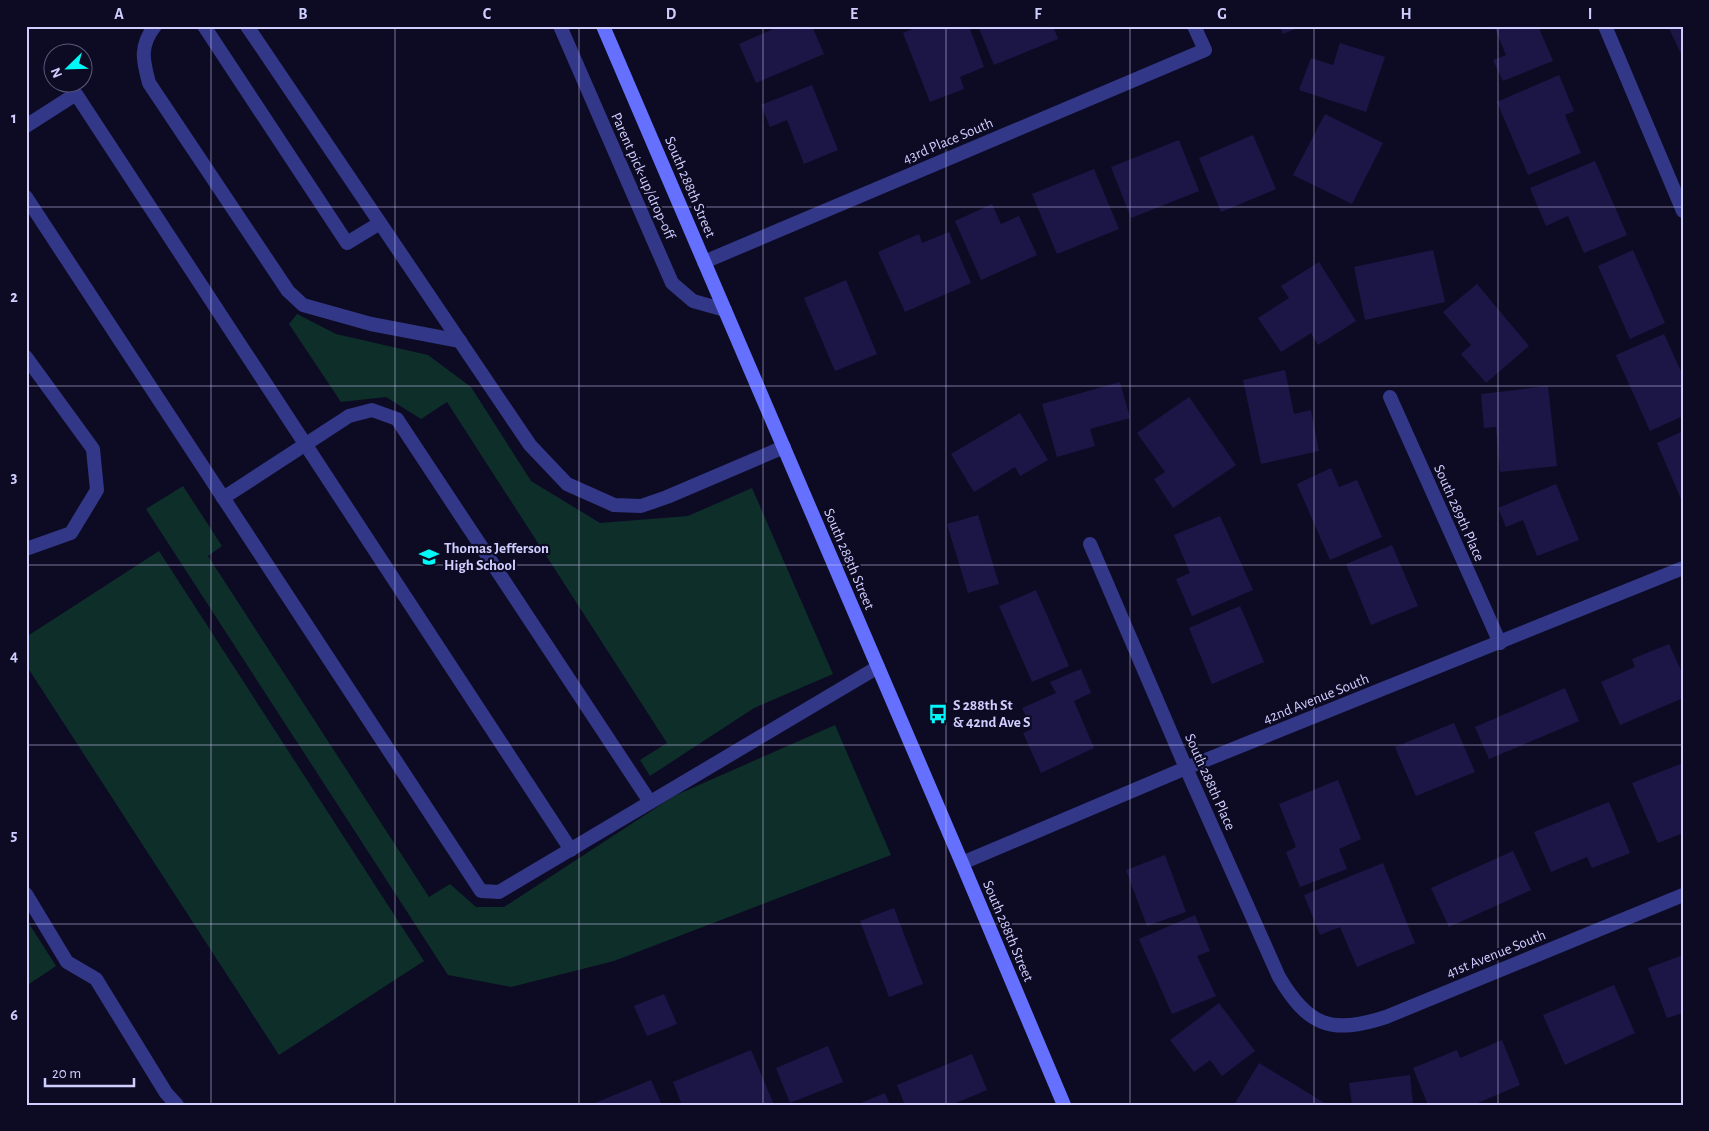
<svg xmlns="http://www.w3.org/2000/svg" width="1709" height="1131" font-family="'Alegreya Sans',sans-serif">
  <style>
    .green { fill: #0e2e2a }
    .building { fill: #1b1646 }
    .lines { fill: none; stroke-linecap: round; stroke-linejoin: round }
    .service { stroke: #323787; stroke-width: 14 }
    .minor { stroke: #323787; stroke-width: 14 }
    .secondary { stroke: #6570ff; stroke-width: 14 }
    .grid { fill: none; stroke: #cfceff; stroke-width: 1; stroke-opacity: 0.55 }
    .labels { text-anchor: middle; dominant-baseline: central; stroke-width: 4.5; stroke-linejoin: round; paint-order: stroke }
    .street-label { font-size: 15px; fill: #cfceff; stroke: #0d0b23 }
    .poi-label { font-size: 15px; font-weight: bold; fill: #cfceff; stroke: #0d0b23; text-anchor: start }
    .neatline { fill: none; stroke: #cfceff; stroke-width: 2 }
    .grid-label { font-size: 16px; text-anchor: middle; font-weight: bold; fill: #cfceff }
  </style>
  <rect width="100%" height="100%" fill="#0d0b23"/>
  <g class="green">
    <polygon points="297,314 336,334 428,355 471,387 531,481 600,523 688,516 752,488 833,674 754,708 650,776 640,760 667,743 447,402 421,419 386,397 341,402 289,324"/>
    <polygon points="183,486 222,546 208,556 429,897 450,884 476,907 504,907 674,796 835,725 891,855 614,961 511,987 448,975 146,509"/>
    <polygon points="159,551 424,961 279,1055 26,665 26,637"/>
    <polygon points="26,919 56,966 26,986"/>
  </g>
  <g class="building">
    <polygon points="780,26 812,26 824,54 756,83 739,44"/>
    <polygon points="919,26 969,26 984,67 960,77 964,89 930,102 903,33"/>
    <polygon points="978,26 1053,26 1058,39 994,65"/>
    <polygon points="1280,26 1302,26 1283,34"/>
    <polygon points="1494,26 1538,26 1553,61 1503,81 1493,60 1506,55"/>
    <polygon points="1668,26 1683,26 1683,58"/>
    <polygon points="1340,43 1385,57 1366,112 1299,90 1311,58 1333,65"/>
    <polygon points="1559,75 1574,111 1565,115 1581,153 1528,175 1497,102"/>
    <polygon points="812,85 838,150 804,164 787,120 770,127 761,105"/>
    <polygon points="1325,114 1383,143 1352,204 1293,175"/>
    <polygon points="1253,135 1276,189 1221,212 1199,158"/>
    <polygon points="1179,140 1199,191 1131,218 1111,167"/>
    <polygon points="1595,161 1627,235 1584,253 1568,216 1546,226 1530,188"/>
    <polygon points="1094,169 1119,229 1057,254 1032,194"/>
    <polygon points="992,204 1001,224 1019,216 1037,255 981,280 955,221"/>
    <polygon points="949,232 971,283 905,312 878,252 919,234 922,243"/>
    <polygon points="1433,250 1445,302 1365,320 1354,267"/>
    <polygon points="1633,250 1665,323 1630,339 1598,266"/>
    <polygon points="1319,262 1356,321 1318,345 1311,333 1281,352 1258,318 1289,298 1281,286"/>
    <polygon points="846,280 877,354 835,371 804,298"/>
    <polygon points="1477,284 1529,346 1486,383 1461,354 1471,345 1443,312"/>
    <polygon points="1664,334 1683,376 1683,416 1650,431 1616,355"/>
    <polygon points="1285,370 1294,414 1311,410 1319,451 1261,464 1243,380"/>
    <polygon points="1120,382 1130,418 1090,429 1095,446 1057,457 1042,404"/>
    <polygon points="1548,386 1557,466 1500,472 1496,427 1484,428 1481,394"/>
    <polygon points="1189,397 1236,465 1173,508 1154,479 1165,472 1137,433"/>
    <polygon points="1020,413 1048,460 1020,476 1015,467 974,492 951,454"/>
    <polygon points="1683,431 1683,499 1681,499 1657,443"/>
    <polygon points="1331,468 1339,487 1357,480 1382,537 1330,560 1297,484"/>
    <polygon points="1556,484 1579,540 1537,556 1523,520 1506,527 1498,508"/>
    <polygon points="978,515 999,584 968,593 947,524"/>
    <polygon points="1220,516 1253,590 1192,616 1176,579 1190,573 1174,535"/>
    <polygon points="1392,545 1418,606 1371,625 1346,564"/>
    <polygon points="1036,590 1069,666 1032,682 999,606"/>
    <polygon points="1240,606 1264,662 1212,684 1189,628"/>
    <polygon points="1669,644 1683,675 1683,698 1620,725 1601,682 1635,667 1632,659"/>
    <polygon points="1081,669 1091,693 1074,701 1094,748 1041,773 1023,733 1032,729 1022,708 1056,693 1050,682"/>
    <polygon points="1565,688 1579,721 1489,759 1475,727"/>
    <polygon points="1454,723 1475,772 1416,796 1395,747"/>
    <polygon points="1683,763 1683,833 1658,843 1632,783"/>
    <polygon points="1338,780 1361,839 1339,849 1347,869 1300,887 1286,852 1296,847 1279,804"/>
    <polygon points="1609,802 1630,853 1592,868 1587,857 1551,872 1534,832"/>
    <polygon points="1513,851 1531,890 1449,927 1431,888"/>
    <polygon points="1165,855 1186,912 1147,926 1126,870"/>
    <polygon points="1383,863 1415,943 1357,967 1340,927 1320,935 1304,895"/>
    <polygon points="894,908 923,984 889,997 860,921"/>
    <polygon points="1195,915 1210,951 1197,956 1216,996 1172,1014 1139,939"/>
    <polygon points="1683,955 1683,1013 1667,1018 1648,968"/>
    <polygon points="1614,985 1635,1033 1565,1065 1543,1015"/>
    <polygon points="664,994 677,1024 647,1036 634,1006"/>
    <polygon points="1219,1003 1255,1051 1222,1076 1210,1060 1194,1072 1170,1040"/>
    <polygon points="1502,1040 1520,1085 1473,1105 1428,1105 1413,1068 1457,1050 1460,1058"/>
    <polygon points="828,1046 843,1082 790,1103 776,1068"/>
    <polygon points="751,1050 774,1105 682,1105 673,1082"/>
    <polygon points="972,1054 987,1090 951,1105 905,1105 897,1085"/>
    <polygon points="1259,1063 1328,1105 1234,1105"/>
    <polygon points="1410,1075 1413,1105 1352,1105 1349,1083"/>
    <polygon points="651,1080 662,1105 590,1105"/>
    <polygon points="885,1093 890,1105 856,1105"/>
  </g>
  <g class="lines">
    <g class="service">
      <path d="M155 26C139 46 143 61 149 83L288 291 303 305 371 324 460 341"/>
      <polyline points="204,26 347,243 380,223"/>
      <polyline points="247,26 530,445 567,484 614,505 641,506 667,497 784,447"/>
      <polyline points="560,26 672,283 693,301 725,310"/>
      <polyline points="26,126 76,94 571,850"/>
      <polyline points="26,197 481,891 499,892 878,667"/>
      <polyline points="26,357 93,449 97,490 71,533 26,549"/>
      <polyline points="223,498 349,416 372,410 397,419 650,802"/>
      <polyline points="26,894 67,962 96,979 166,1093 177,1105"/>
    </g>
    <g class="minor">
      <polyline points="1605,26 1683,211"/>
      <polyline points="704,262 1205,50 1194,26"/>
      <polyline points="1390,397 1500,643"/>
      <path d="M1090 544 1186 768 1279 977C1308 1026 1331 1035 1386 1017L1683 895"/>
      <polyline points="962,863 1186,768 1683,568"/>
    </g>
    <polyline class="secondary" points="603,26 962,863 1064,1105"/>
  </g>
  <path class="grid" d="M211 26V1105M395 26V1105M579 26V1105M763 26V1105M946 26V1105M1130 26V1105M1314 26V1105M1498 26V1105M26 207H1683M26 386H1683M26 565H1683M26 745H1683M26 924H1683"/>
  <defs>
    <symbol id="school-bare" viewBox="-9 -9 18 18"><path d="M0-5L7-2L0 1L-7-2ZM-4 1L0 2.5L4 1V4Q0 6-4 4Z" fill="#00f8f9" stroke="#0d0b23" stroke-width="2.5" paint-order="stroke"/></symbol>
    <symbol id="bus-bare" viewBox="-9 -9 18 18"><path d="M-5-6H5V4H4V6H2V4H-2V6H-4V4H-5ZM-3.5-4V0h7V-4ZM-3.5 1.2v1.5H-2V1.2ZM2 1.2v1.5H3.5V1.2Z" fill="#00f8f9" stroke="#0d0b23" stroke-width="2.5" paint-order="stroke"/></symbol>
  </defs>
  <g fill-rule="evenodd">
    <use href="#school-bare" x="415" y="543" width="28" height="28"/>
    <use href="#bus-bare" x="924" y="700" width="28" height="28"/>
  </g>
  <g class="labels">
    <g class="street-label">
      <text transform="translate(948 141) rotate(-23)">43rd Place South</text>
      <text transform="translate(643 176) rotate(66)">Parent pick-up/drop-off</text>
      <text transform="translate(690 187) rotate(67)">South 288th Street</text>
      <text transform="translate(1459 513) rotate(66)">South 289th Place</text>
      <text transform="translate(849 559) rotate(67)">South 288th Street</text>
      <text transform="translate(1316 699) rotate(-22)">42nd Avenue South</text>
      <text transform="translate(1210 782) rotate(66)">South 288th Place</text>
      <text transform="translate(1008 931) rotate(67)">South 288th Street</text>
      <text transform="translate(1496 954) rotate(-22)">41st Avenue South</text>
    </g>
    <g class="poi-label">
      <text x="444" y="548">Thomas Jefferson<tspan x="444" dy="17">High School</tspan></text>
      <text x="953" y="705">S 288th St<tspan x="953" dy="17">&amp; 42nd Ave S</tspan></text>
    </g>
  </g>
  <rect width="1709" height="1131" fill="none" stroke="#0d0b23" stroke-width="55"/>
  <g transform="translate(68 68) rotate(247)"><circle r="24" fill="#0d0b23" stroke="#5b597b"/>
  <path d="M0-4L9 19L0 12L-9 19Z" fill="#00f8f9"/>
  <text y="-8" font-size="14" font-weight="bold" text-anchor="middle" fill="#cfceff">N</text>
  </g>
  <path d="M45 1078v8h89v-8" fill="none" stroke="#cfceff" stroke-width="2.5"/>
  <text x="52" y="1078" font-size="15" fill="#cfceff" stroke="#0d0b23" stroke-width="4" paint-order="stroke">20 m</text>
  <rect x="28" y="28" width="1654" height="1076" class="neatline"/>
  <g class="grid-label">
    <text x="119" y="19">A</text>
    <text x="303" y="19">B</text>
    <text x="487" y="19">C</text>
    <text x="671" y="19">D</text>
    <text x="854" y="19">E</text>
    <text x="1038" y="19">F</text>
    <text x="1222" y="19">G</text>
    <text x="1406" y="19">H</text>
    <text x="1590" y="19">I</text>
    <text x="14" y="123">1</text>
    <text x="14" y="302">2</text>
    <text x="14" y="482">3</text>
    <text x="14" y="661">4</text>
    <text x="14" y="840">5</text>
    <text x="14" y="1020">6</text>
  </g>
</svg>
